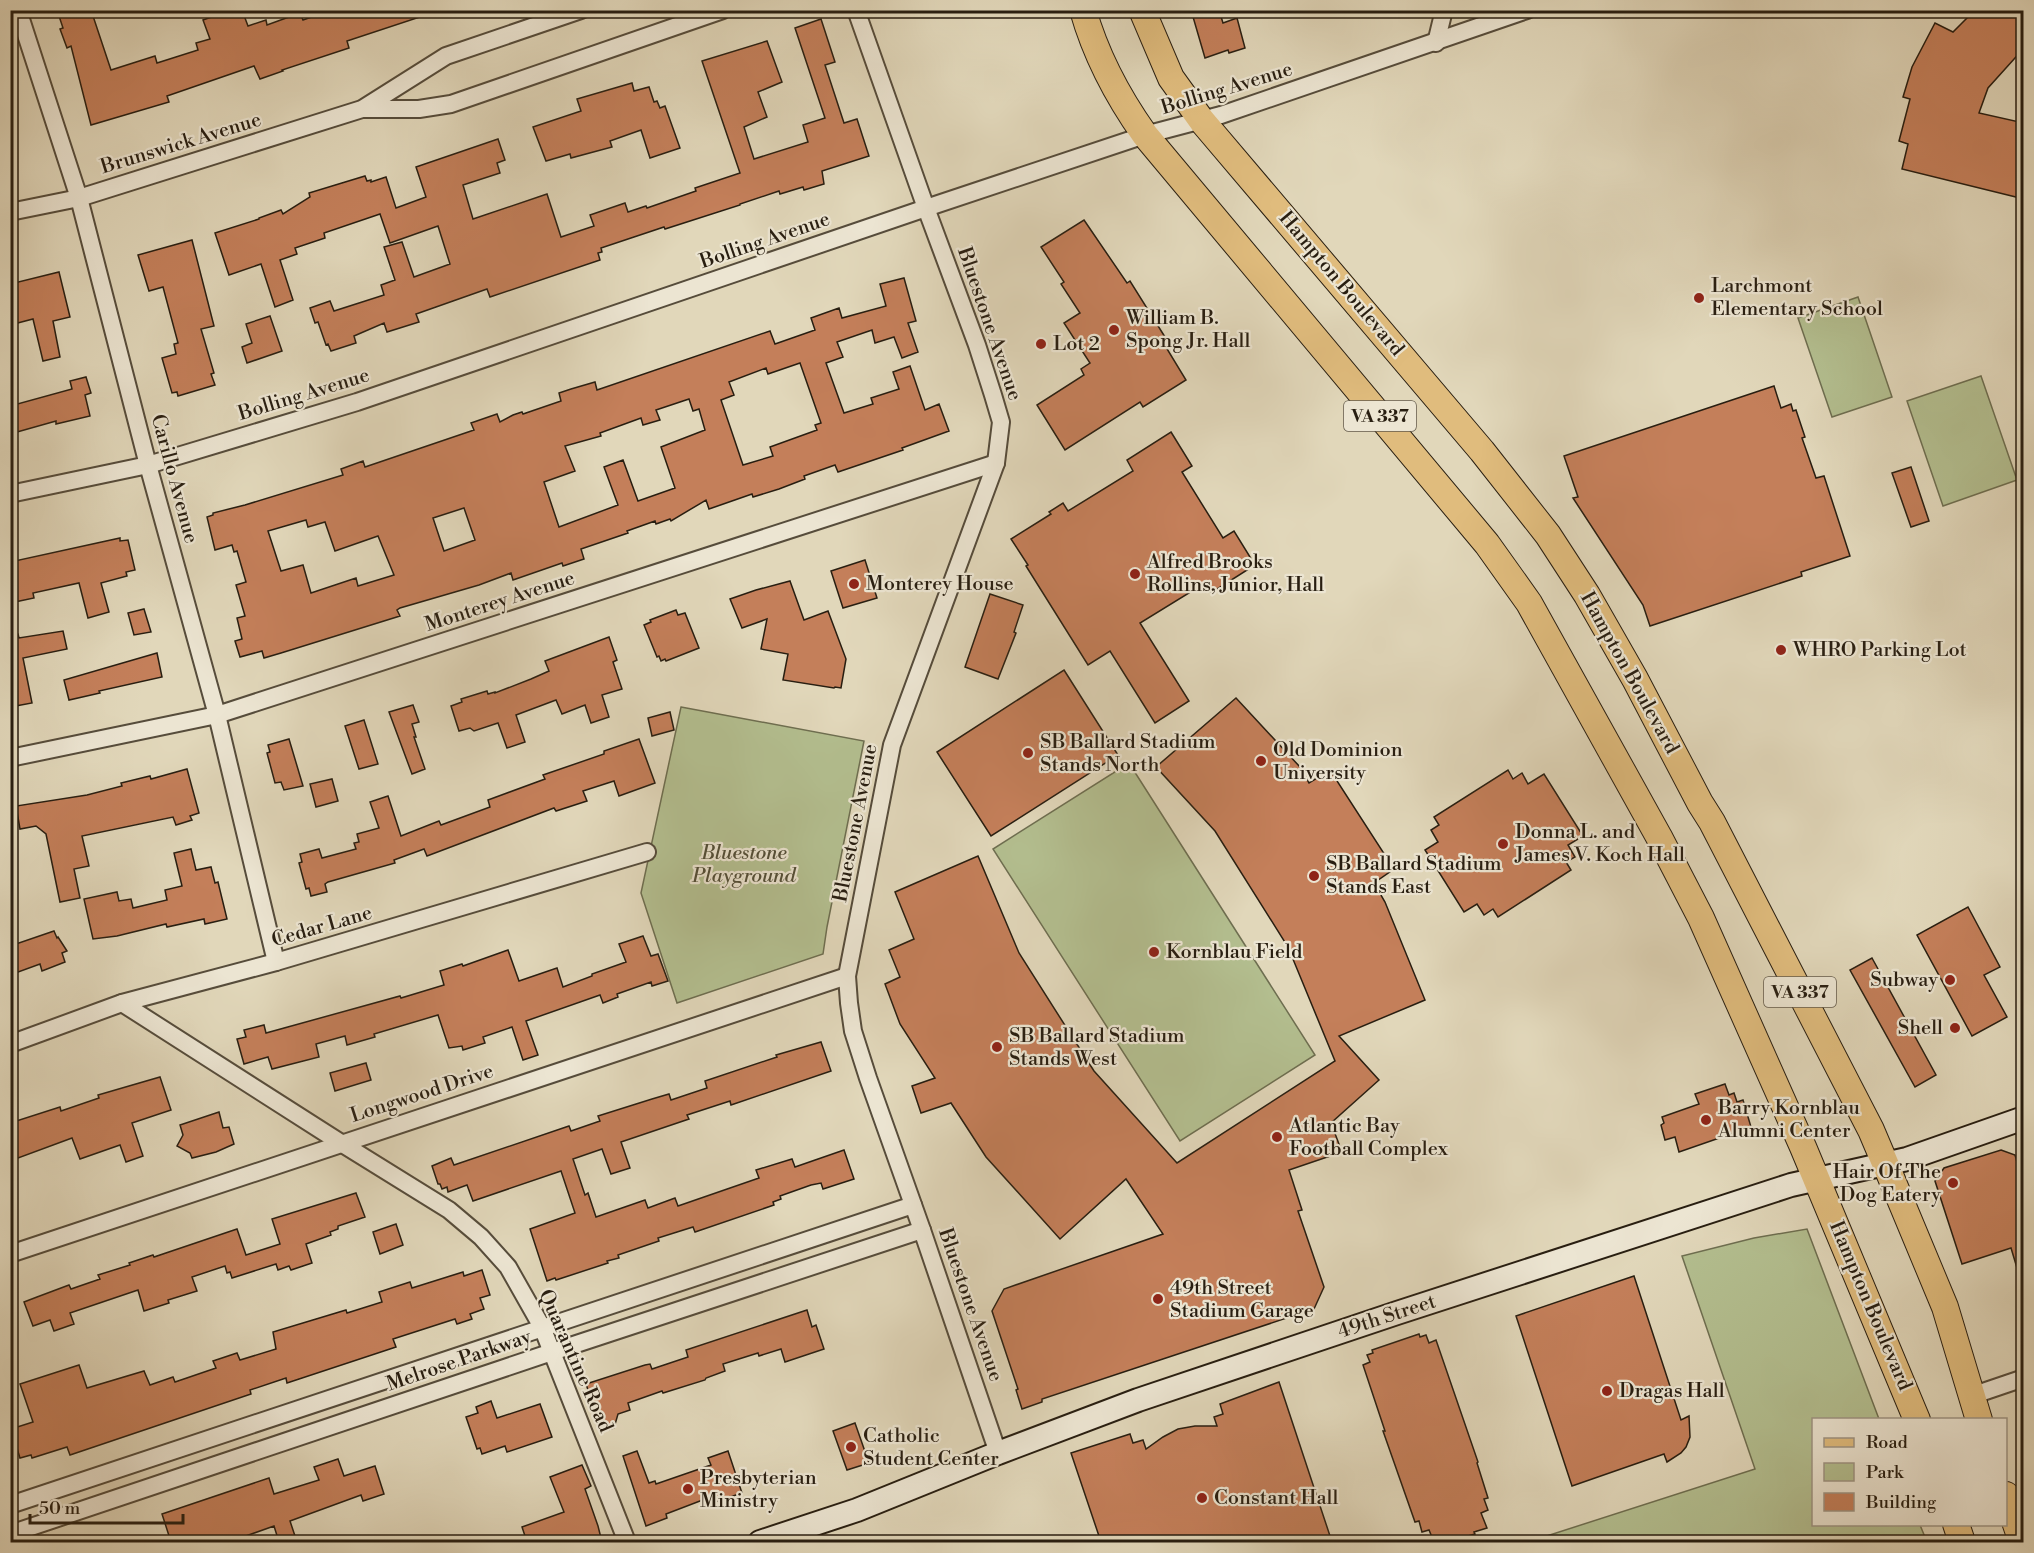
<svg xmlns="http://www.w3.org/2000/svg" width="2034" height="1553" font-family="'Libre Bodoni',serif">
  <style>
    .green { fill: #b3be8f; stroke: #6e6e50; stroke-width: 1.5 }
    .building { fill: #c47f5a; stroke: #281e11; stroke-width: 1.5; fill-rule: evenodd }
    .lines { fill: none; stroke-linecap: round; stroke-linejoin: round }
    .street-casing { stroke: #564c3b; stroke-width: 20 }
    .secondary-casing { stroke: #281e11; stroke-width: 26 }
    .primary-casing { stroke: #281e11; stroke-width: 28 }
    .street { stroke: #ece5d2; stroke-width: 16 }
    .secondary { stroke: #ece5d2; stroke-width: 22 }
    .primary { stroke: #e0bc7d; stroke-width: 26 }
    .poi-dot { fill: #8f2418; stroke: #ece5d2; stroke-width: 2 }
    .labels { text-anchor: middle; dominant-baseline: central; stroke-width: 4.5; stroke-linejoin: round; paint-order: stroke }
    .shield { fill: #ece5d2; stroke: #635a4b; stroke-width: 1.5 }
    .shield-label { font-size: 18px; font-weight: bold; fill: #281e11 }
    .street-label { font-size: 20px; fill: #281e11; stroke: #ece5d2 }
    .poi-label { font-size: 20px; fill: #281e11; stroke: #ece5d2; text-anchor: start }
    .park-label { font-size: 20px; font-style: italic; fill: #524e37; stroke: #ece5d2 }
  </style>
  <rect width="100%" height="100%" fill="#e1d7ba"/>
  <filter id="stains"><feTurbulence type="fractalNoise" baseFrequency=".00333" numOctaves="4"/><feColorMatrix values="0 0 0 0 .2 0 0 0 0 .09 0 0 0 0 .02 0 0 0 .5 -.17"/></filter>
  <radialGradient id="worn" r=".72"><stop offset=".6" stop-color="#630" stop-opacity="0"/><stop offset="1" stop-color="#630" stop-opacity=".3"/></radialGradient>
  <g class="green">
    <polygon points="1858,297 1892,397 1832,417 1798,318"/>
    <polygon points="1981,376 2017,480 1943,506 1907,401"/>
    <polygon points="681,707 864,741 827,927 823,954 677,1003 641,893"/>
    <polygon points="1129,763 1315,1055 1180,1141 993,849"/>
    <polygon points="1807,1229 1879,1419 1814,1420 1814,1524 1920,1525 1927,1542 1528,1542 1755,1469 1682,1256 1754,1238"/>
  </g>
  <g class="building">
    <polygon points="57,10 91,10 111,70 155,56 157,63 198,50 196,43 210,39 203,20 231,10 242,10 248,26 266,20 267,25 300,13 303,20 331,10 432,10 432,13 347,41 349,48 282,70 283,71 260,79 254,66 167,96 169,102 91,125 71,46 67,48 60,29 63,28"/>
    <polygon points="1191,10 1219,10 1223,23 1237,18 1245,48 1229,53 1228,50 1205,58"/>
    <polygon points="1975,10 2024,10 2024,48 1988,88 1979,113 2024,123 2024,199 1902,169 1908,144 1899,141 1910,99 1903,97 1912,67 1935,23 1953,32"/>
    <polygon points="821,19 835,62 825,65 844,123 857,119 869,156 822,171 824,184 804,190 803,187 780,194 779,191 740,204 740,205 665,229 664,227 601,248 602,252 598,253 600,260 490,297 487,289 419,313 416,314 419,322 387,332 384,323 354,336 356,343 331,351 328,344 326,345 318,322 315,323 310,308 330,301 334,311 384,295 381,285 395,280 384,247 402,242 414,277 450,264 438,226 390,243 380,214 324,233 325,238 295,248 297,254 280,260 293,300 275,307 261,264 229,275 215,233 259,219 259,218 281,210 283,214 310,197 309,193 365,176 367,181 371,180 371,182 386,177 396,208 426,197 416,167 498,139 505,160 497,163 500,173 463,185 473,219 547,194 561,237 594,226 590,215 625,203 628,212 646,206 647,208 696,191 695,188 740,173 702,61 767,41 782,82 758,92 767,117 744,127 754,159 808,142 803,125 825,118 795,28"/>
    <polygon points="632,83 634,91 649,87 654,102 657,101 660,108 665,106 680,148 650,158 641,130 610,141 612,147 571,158 570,154 546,161 533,127 581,111 577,99"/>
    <polygon points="1084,220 1127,283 1130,281 1165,337 1161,339 1186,380 1143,407 1140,402 1065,450 1037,405 1084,375 1081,369 1090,363 1064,323 1080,313 1061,284 1064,282 1041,247"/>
    <polygon points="192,240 214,326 201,329 214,373 211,374 215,385 178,396 177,392 172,393 162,358 176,354 174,344 178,343 163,287 149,291 138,255"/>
    <polygon points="59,272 70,317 53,321 60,357 43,361 33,319 10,325 10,284"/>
    <path d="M904 278 916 321 908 323 918 352 902 358 894 337 875 343 872 330 837 342 843 357 826 363 844 413 873 404 871 398 899 389 893 372 910 366 925 410 939 404 949 431 902 448 903 450 838 472 835 465 804 476 805 479 779 489 753 497 752 494 709 509 706 500 671 521 670 519 656 524 655 521 627 531 628 533 581 549 584 559 563 566 562 563 513 580 511 573 479 585 400 608 397 610 400 616 281 653 264 658 262 651 240 657 235 641 242 639 237 618 245 616 236 585 246 582 237 551 234 552 232 545 215 550 207 517 213 515V513L245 505 343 475 341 469 363 461 365 467 474 430 471 423 497 414 500 422 513 415 522 412 523 414 561 401 559 393 571 389 595 382 597 390 770 331 775 344 815 330 811 318 839 308 842 318 886 306 880 284ZM800 363 821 423 815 425 817 430 770 447 773 456 743 465 721 400 734 395 729 382 766 368 768 374ZM689 399 693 411 699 409 705 430 661 447 675 488 638 501 623 460 604 467 618 505 559 527 544 482 575 471 565 446 601 436 600 433 641 418 643 425 660 420 656 410ZM464 508 475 540 444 551 433 518ZM306 520 308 527 325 522 335 551 378 536 394 575 358 586 356 578 311 593 303 565 281 571 268 531Z"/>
    <polygon points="270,316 282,351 247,363 242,347 252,343 246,324"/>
    <polygon points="86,377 91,393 85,395 90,416 56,424 56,421 10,434 10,406 72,389 70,381"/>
    <polygon points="1774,386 1781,408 1791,404 1793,411 1796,410 1805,437 1802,438 1816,478 1824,476 1850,556 1801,572 1802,576 1650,626 1643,605 1573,498 1578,497 1564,456"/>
    <polygon points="1171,432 1192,466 1182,472 1223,538 1234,531 1255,565 1211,593 1205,583 1140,623 1189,701 1155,723 1110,651 1088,665 1026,566 1028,565 1011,539 1051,514 1049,512 1063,503 1068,511 1133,471 1127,460"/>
    <polygon points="1911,467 1929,521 1911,527 1892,473"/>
    <polygon points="120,538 120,541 128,540 135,570 126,572 127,576 101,583 109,612 88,618 79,583 33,593 34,598 10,603 10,562"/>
    <polygon points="865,560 877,598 843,608 831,571"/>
    <polygon points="790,581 804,620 828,611 846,659 841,688 835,687 834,688 783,680 788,654 761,649 767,619 742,628 730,599 756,590"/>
    <polygon points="990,594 1023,605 1014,632 1016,633 998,679 965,667"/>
    <polygon points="144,609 151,632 134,635 128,613"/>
    <polygon points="676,610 678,615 685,613 699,648 666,661 665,659 661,661 659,656 657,657 644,625 651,622 650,620"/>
    <polygon points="63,631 67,649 23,658 32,703 10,707 10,635 18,634 19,638"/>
    <polygon points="609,637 617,660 613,662 622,689 602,695 609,717 591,723 585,705 562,714 556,700 516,715 525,742 507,748 498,723 474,731 470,728 459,731 451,706 462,702 461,699 487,691 488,694 495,692 495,693 531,679 549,671 545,661"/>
    <polygon points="157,653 162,677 99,691 100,693 69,700 64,680"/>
    <polygon points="1064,670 1118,755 991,836 937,752"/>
    <polygon points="1236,698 1300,767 1309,783 1330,770 1394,869 1374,883 1385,902 1425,1000 1339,1036 1379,1080 1331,1123 1342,1152 1289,1170 1302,1210 1298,1211 1324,1287 1314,1309 1042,1399 1042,1402 1022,1409 1016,1390 1018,1389 992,1311 1004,1289 1163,1234 1126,1179 1060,1239 986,1157 951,1103 921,1113 912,1086 935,1078 900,1024 885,984 900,977 889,950 914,939 895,892 978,856 1019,953 1094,1071 1177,1163 1335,1061 1288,947 1215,831 1156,767"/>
    <polygon points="413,705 419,722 412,724 416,737 414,737 425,769 412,774 389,712"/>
    <polygon points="670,712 674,730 652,736 648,718"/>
    <polygon points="364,720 378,764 359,769 345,726"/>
    <polygon points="289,739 303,786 284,790 281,782 275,783 267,753 270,752 268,745"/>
    <polygon points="639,739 655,783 619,796 614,781 583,791 587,801 556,811 554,808 427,856 424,849 394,860 395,863 328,882 325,884 327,892 311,896 309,888 306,889 299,863 302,862 300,854 319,849 322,858 356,849 354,843 359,842 357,834 379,828 370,802 388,796 401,836 439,821 441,825 490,807 488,800 545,779 543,775 604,754 604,751"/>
    <polygon points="187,769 199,813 190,816 192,820 176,825 173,817 82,836 89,866 74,869 80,898 60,902 46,834 36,826 20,829 16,806 87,795 122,786 121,783 150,776 151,779"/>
    <polygon points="1508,770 1513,779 1522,773 1528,784 1544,774 1583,836 1568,845 1575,857 1566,862 1571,870 1498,917 1493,909 1484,915 1477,904 1464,912 1425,850 1438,842 1431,830 1439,825 1434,817"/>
    <polygon points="332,779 338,801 316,807 310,784"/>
    <polygon points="191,849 196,870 211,867 215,883 218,882 227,919 205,924 204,919 167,927 166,924 117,936 93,939 84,899 117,892 119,901 131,899 133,908 167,900 165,890 182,886 174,853"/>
    <polygon points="1968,907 2000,967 1984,975 2007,1017 1972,1036 1917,935"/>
    <polygon points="54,931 57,938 58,937 67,951 62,953 65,962 42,971 40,964 10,975 10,946"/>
    <polygon points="643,936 651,956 658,954 668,981 652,986 651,982 617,994 618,997 603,1003 600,995 526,1021 538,1055 523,1060 512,1027 483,1037 485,1043 463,1050 462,1046 449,1048 438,1015 374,1034 375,1037 347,1045 345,1036 316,1044 319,1057 272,1069 268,1057 244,1064 237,1039 246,1037 244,1030 264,1025 266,1033 400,996 401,998 444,985 440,971 462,964 463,966 508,950 519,981 557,968 563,987 592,976 592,974 626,962 619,944"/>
    <polygon points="1872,958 1936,1075 1915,1087 1850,970"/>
    <polygon points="821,1042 831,1071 731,1105 730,1101 687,1115 689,1119 621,1142 630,1168 611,1174 602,1149 573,1159 585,1195 588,1193 596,1217 645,1200 648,1208 675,1198 678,1206 759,1178 756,1170 792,1159 795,1167 844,1150 854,1179 823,1189 821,1183 811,1185 780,1196 781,1199 773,1202 774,1205 695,1232 693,1227 658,1238 659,1241 618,1255 619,1258 607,1261 608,1263 556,1280 555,1278 547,1281 530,1229 575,1213 561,1171 473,1201 467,1185 448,1192 447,1187 442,1189 440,1184 438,1184 432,1166 451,1158 454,1165 569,1126 571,1131 600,1121 598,1116 652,1099 669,1094 671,1100 707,1088 705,1081 777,1057 776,1055"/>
    <polygon points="366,1063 371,1080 335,1091 330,1073"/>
    <polygon points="160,1077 171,1110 132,1123 143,1156 126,1162 120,1145 80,1159 72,1138 10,1161 10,1123 60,1107 61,1111 99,1098 98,1095"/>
    <polygon points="1725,1084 1729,1095 1734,1093 1737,1102 1743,1100 1751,1127 1679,1152 1675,1137 1665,1140 1661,1125 1664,1123 1662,1117 1699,1104 1695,1094"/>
    <polygon points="219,1112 223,1128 229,1127 234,1144 216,1152 192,1158 190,1153 177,1146 183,1135 180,1125"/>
    <polygon points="2001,1150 2015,1155 2019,1169 2024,1167 2024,1277 2020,1278 2011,1248 1962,1264 1935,1181 1944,1168"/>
    <polygon points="356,1193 365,1217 338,1226 338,1229 330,1232 331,1235 306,1244 312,1263 291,1270 289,1266 278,1270 276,1264 232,1278 230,1272 227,1273 225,1266 192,1277 197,1291 168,1300 169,1303 144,1311 138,1290 70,1313 74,1324 54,1331 50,1320 33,1326 24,1302 37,1297 69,1285 71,1289 100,1279 98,1275 130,1265 129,1263 153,1255 154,1257 237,1229 246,1255 280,1244 272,1219"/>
    <polygon points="396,1224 403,1245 380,1254 373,1232"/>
    <polygon points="482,1270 490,1295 480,1298 484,1309 470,1314 472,1319 457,1324 455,1319 393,1339 396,1347 287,1383 286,1378 250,1390 251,1394 70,1455 67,1447 32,1458 31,1455 20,1458 11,1429 33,1422 20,1384 79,1365 87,1388 144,1371 150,1385 173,1377 175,1382 216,1368 213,1361 237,1353 240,1360 276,1349 273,1332 346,1310 347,1313 382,1302 379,1292 410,1282 412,1288 463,1272 464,1276"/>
    <polygon points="1634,1276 1681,1420 1689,1416 1690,1437 1686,1447 1681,1453 1667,1462 1664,1454 1572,1486 1516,1316"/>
    <polygon points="807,1310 812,1327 816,1325 824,1349 785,1362 781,1349 759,1356 758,1353 723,1364 725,1371 706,1378 705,1380 663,1393 662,1391 628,1403 630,1410 618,1414 614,1428 602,1432 586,1384 645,1365 650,1364 652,1369 688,1357 686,1350"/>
    <polygon points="1419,1334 1420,1337 1426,1335 1429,1343 1436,1340 1478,1462 1477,1463 1488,1498 1484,1499 1488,1510 1481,1513 1487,1528 1474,1532 1475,1534 1468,1536 1469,1538 1455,1542 1434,1542 1429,1530 1422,1532 1419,1521 1415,1522 1383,1431 1385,1431 1363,1365 1370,1362 1367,1355 1373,1353 1372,1350"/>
    <polygon points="1279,1382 1332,1542 1101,1542 1071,1453 1130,1434 1133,1443 1143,1440 1146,1449 1163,1437 1178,1429 1195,1426 1217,1426 1214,1417 1223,1414 1220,1404"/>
    <polygon points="491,1401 497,1418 540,1404 552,1437 507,1452 505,1446 482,1454 480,1448 477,1449 466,1417 478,1413 476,1407"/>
    <polygon points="855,1423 869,1463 847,1470 833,1431"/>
    <polygon points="637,1451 649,1483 655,1481 656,1484 711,1465 708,1458 728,1451 742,1493 715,1502 713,1496 666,1514 667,1518 646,1526 623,1456"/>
    <polygon points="338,1459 344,1476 375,1466 384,1494 363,1501 361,1495 290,1521 297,1542 279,1542 274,1526 229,1542 171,1542 162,1514 269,1478 274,1494 319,1480 314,1467"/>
    <polygon points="582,1465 591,1486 585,1489 598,1526 602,1542 527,1542 522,1527 564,1512 550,1477"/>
  </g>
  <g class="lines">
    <defs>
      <g id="street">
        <polyline points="18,10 79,198 148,465 217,715 276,962"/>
        <polyline points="856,10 926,208 977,345 993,395 1001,422 996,463 892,745 847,976 849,1003 853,1031 868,1078 922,1230 998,1453"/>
        <polyline points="1436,43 1444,10"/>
        <polyline points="363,109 419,109 451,104 723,10"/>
        <polyline points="10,212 79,198 362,109 446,56 581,10"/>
        <polyline points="10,494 148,465 357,402 926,208 1145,135 1221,115 1527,10"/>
        <polyline points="10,758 217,715 996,463"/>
        <polyline points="122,1003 341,1143 449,1210 481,1237 508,1267 542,1327 627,1542"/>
        <polyline points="10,1044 122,1003 276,962 647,852"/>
        <polyline points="10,1254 847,976"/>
        <polyline points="1971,1396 2024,1378"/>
        <polyline points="10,1505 913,1205"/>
        <polyline points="10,1534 552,1352 922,1230"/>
      </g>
      <polyline id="secondary" points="760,1542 857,1510 998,1453 1138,1400 1397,1313 1791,1185 1907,1159 2024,1118"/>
      <g id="primary">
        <path d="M1083 10C1096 56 1118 97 1145 135L1487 544 1529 603 1659 837 1701 918 1803 1147 1917 1420"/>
        <polyline points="1142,10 1171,78 1202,121 1482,451 1548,535 1587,595 1635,679 1700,803 1712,822 1871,1130 1885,1163 1945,1307 1979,1420"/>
        <polyline points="2006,1495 2022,1542"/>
        <polyline points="1956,1524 1962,1542"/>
      </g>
    </defs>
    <use href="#street" class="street-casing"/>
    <use href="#secondary" class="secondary-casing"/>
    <use href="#primary" class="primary-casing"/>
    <use href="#street" class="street"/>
    <use href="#secondary" class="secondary"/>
    <use href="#primary" class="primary"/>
  </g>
  <g class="poi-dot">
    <circle cx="1699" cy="298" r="6"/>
    <circle cx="1114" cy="330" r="6"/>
    <circle cx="1041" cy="344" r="6"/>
    <circle cx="1135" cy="574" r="6"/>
    <circle cx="854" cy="584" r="6"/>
    <circle cx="1781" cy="650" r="6"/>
    <circle cx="1028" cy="753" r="6"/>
    <circle cx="1261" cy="761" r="6"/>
    <circle cx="1503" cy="844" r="6"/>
    <circle cx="1314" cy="876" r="6"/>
    <circle cx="1154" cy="952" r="6"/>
    <circle cx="1950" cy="980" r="6"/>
    <circle cx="1955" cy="1028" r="6"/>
    <circle cx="997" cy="1047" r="6"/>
    <circle cx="1706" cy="1120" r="6"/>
    <circle cx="1277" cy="1137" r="6"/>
    <circle cx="1953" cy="1183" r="6"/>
    <circle cx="1158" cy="1299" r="6"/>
    <circle cx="1607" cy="1391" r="6"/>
    <circle cx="851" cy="1447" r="6"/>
    <circle cx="688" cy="1489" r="6"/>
    <circle cx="1202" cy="1498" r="6"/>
  </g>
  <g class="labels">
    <g class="shield">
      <rect x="1344" y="401" width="72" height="30" rx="4.5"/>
      <rect x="1764" y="977" width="72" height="30" rx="4.5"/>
    </g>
    <g class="shield-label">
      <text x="1380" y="416">VA 337</text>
      <text x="1800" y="992">VA 337</text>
    </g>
    <g class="street-label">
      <text transform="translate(1227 89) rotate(-17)">Bolling Avenue</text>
      <text transform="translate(181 144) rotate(-17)">Brunswick Avenue</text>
      <text transform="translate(765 241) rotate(-19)">Bolling Avenue</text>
      <text transform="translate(1341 284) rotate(50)">Hampton Boulevard</text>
      <text transform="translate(989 324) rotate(71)">Bluestone Avenue</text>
      <text transform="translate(304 395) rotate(-17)">Bolling Avenue</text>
      <text transform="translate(174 479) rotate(75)">Carillo Avenue</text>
      <text transform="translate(500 602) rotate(-18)">Monterey Avenue</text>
      <text transform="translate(1629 673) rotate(61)">Hampton Boulevard</text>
      <text transform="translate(856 823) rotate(-79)">Bluestone Avenue</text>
      <text transform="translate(322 927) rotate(-16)">Cedar Lane</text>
      <text transform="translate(422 1094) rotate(-18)">Longwood Drive</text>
      <text transform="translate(970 1305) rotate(71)">Bluestone Avenue</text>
      <text transform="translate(1870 1306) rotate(67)">Hampton Boulevard</text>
      <text transform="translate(1387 1317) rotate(-18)">49th Street</text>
      <text transform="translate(459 1361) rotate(-19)">Melrose Parkway</text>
      <text transform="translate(575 1361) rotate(66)">Quarantine Road</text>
    </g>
    <g class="poi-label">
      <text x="1711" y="286">Larchmont<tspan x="1711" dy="23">Elementary School</tspan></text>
      <text x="1126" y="318">William B.<tspan x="1126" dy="23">Spong Jr. Hall</tspan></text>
      <text x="1053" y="344">Lot 2</text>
      <text x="1147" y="562">Alfred Brooks<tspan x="1147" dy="23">Rollins, Junior, Hall</tspan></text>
      <text x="866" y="584">Monterey House</text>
      <text x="1793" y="650">WHRO Parking Lot</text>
      <text x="1040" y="742">SB Ballard Stadium<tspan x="1040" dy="23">Stands North</tspan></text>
      <text x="1273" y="750">Old Dominion<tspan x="1273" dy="23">University</tspan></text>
      <text x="1515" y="832">Donna L. and<tspan x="1515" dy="23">James V. Koch Hall</tspan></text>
      <text x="1326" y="864">SB Ballard Stadium<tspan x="1326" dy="23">Stands East</tspan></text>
      <text x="1166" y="952">Kornblau Field</text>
      <text x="1938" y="980" text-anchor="end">Subway</text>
      <text x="1943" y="1028" text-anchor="end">Shell</text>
      <text x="1009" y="1036">SB Ballard Stadium<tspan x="1009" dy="23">Stands West</tspan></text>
      <text x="1718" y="1108">Barry Kornblau<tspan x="1718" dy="23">Alumni Center</tspan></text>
      <text x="1289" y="1126">Atlantic Bay<tspan x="1289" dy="23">Football Complex</tspan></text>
      <text x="1941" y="1172" text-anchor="end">Hair Of The<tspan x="1941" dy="23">Dog Eatery</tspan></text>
      <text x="1170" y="1288">49th Street<tspan x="1170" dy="23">Stadium Garage</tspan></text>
      <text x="1619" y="1391">Dragas Hall</text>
      <text x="863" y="1436">Catholic<tspan x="863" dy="23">Student Center</tspan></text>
      <text x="700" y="1478">Presbyterian<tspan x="700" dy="23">Ministry</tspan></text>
      <text x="1214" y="1498">Constant Hall</text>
    </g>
    <g class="park-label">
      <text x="744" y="853">Bluestone<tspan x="744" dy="23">Playground</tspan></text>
    </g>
  </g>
  <rect width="2034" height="1553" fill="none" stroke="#e1d7ba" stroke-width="36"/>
  <rect x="12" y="12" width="2010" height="1529" fill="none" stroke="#281e11" stroke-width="3"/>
  <rect x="18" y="18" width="1998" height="1517" fill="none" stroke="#281e11" stroke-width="1.5"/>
  <rect x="1812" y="1418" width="195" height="108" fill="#ece5d2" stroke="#9e9585" stroke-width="1.5"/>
  <rect x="1824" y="1438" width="30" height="9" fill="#e0bc7d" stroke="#9e9585" stroke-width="1.5"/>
  <text x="1866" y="1448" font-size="18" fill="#281e11">Road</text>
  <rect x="1824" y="1463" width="30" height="18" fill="#b3be8f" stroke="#9e9585" stroke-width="1.5"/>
  <text x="1866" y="1478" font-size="18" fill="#281e11">Park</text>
  <rect x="1824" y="1493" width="30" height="18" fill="#c47f5a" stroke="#9e9585" stroke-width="1.5"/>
  <text x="1866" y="1508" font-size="18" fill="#281e11">Building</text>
  <path d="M30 1514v9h153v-9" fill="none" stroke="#281e11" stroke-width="3"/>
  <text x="39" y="1514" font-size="18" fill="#281e11" stroke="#ece5d2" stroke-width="4.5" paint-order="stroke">50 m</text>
  <rect width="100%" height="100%" filter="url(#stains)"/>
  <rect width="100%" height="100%" fill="url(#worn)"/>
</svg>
